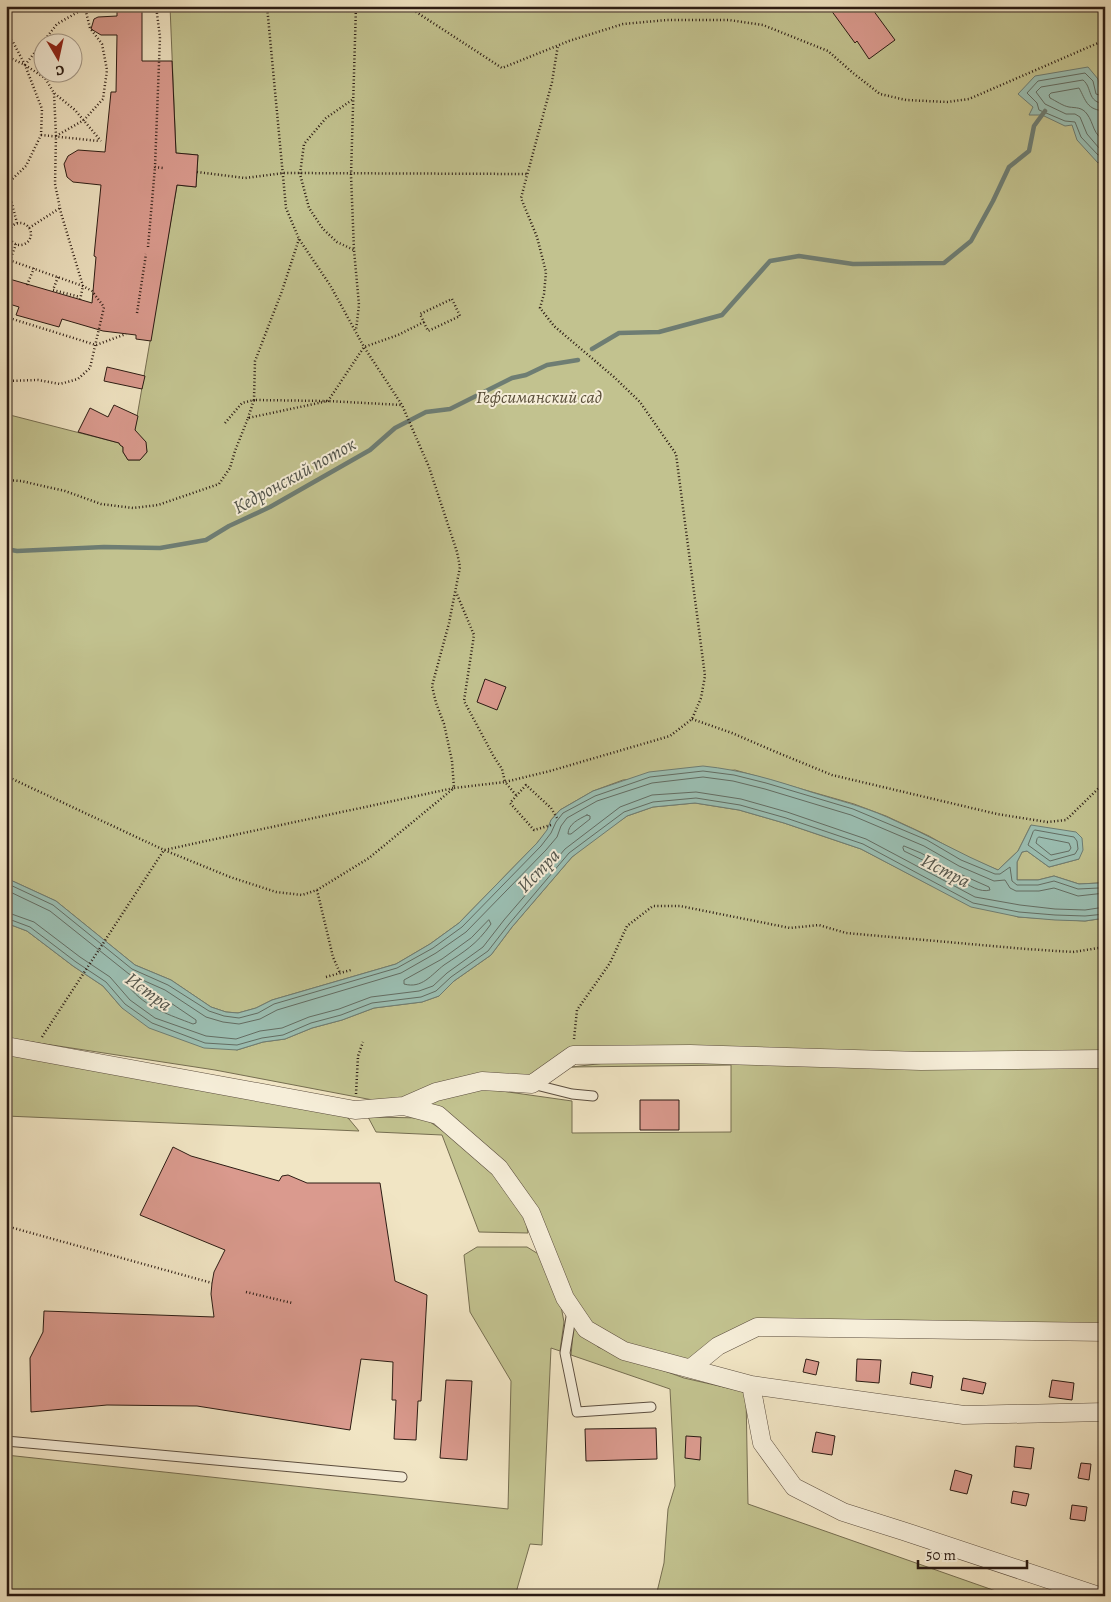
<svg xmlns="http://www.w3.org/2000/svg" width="1111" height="1602" viewBox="0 0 1111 1602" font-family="Alegreya,serif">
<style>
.green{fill:#c2c28f;stroke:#766e51}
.water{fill:#9bbfb3;stroke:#6e7d73}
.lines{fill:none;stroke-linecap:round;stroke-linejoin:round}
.shore{stroke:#636d63;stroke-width:1}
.stream{stroke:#6e7d73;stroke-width:4.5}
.building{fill:#da9a8e;stroke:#2b1b13}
.service-casing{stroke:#5c4e3f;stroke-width:11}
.minor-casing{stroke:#5c4e3f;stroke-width:19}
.path{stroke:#2b1b13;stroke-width:2.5;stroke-dasharray:1 2.5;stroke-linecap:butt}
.service{stroke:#f6eed9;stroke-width:9}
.minor{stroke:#f6eed9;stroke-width:18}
.labels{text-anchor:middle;stroke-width:4;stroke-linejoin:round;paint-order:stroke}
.park-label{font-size:18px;font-style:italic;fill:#584d38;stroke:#f6eed9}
.water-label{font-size:19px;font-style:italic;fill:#52544b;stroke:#f6eed9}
</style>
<rect width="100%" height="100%" fill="#f1e5c4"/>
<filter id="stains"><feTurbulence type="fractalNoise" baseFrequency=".004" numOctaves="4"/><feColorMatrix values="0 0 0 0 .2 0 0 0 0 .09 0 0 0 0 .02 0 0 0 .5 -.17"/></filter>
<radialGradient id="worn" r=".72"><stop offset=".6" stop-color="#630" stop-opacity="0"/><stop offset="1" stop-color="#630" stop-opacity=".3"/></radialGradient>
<path class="green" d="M170 6H1105V881L1099 883 1079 884 1054 876 1038 880H1017V862L1022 852 1027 851 1049 867 1079 859 1031 825 1018 851 998 870 964 856 929 836 886 816 854 804 735 770 623 780 593 791 560 810 551 820 548 830 537 843 459 923 430 944 396 964 272 1000 256 1008 238 1013 226 1012 211 1007 171 980 135 965 56 901 6 878V414L119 443 120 445 123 447V452L128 460H140L147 452C146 443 144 436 134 434L177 185 196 187 198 155 176 153Z
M695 803 739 810 784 823 861 849 930 885 1018 917 1085 921 1105 918V1051L930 1054 571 1049 542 1073 409 1097 378 1101 215 1070 6 1038V923L27 931 73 966 103 986 122 1008 237 1050 263 1042 285 1039 312 1028 342 1020 374 1008 422 1002 439 996 454 981 491 955 512 927 572 857 595 838 627 816 653 807Z
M6 1053 336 1109 349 1119 359 1131 6 1116Z
M630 1060 1105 1065V1326L758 1321 692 1364 627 1347 594 1330 570 1296 538 1212 417 1103 480 1088 572 1101V1133L731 1132V1065L572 1067Z
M368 1117 424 1118 463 1144 493 1172 525 1216 528 1233 479 1232 442 1135 376 1132Z
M477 1247H527L540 1255 561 1306 564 1322 560 1351 551 1348 542 1545 530 1544 515 1596H6V1455L508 1509 511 1381 470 1312 464 1255Z
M574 1323 598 1347 684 1378 741 1391 746 1395 748 1504 1010 1596H656L664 1563 668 1509 675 1486 670 1389 571 1355Z"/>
<path class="water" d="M1088 67 1098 79 1100 90 1105 94V158L1098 163 1077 140 1072 125 1065 126 1042 115H1029L1033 107 1018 94 1035 76Z
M703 766C742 770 774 780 811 792 837 800 862 806 887 817 925 833 960 854 998 870L1018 851 1031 825 1076 832 1082 838 1083 850 1079 859 1049 867 1027 851 1022 852 1017 862V880H1038L1054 876 1079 884 1099 883 1105 881V918L1085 921 1055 920 1019 917 971 907 861 849 784 823 739 810 695 803 653 807 627 816 572 857 512 927 491 955 454 981 439 996 422 1002 374 1008 342 1020 312 1028 285 1039 263 1042 237 1050 204 1048 149 1028 122 1008 103 986 73 966 27 931 6 923V878L56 901 135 965 171 980 211 1007 226 1012 238 1013 256 1008 272 1000 396 964 430 944 459 923 537 843 547 830 551 820 560 810 593 791 649 772Z"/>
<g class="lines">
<path class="shore" d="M1105 97 1096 94 1093 81 1085 73 1038 81 1027 93 1037 103 1039 110 1065 121 1075 122 1081 137 1098 155 1105 154
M1105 104C1086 102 1093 88 1083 80L1041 87 1036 92 1045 104 1066 114H1075L1080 117 1087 134 1099 148H1105
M1105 111C1086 110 1086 100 1079 88L1051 93 1049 95 1050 98C1056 101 1063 106 1069 107 1076 108 1082 107 1087 114 1094 123 1093 136 1105 140
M587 815 590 816V819L571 834H568C568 824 579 819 587 815Z
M1035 830 1074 837 1077 841 1078 849 1075 854 1050 861 1028 845 1033 832Z
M1039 837 1069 843 1071 848 1069 851 1051 855 1036 843 1037 839Z
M904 846 921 853 937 862 938 865 935 866 904 851 903 848Z
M962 875 989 887 990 890C980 893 969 885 959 880V876Z
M6 883 53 905 132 969 168 985 209 1011 224 1016 239 1018 258 1013 274 1004 397 968 433 948 462 927 541 846 551 833 556 822 563 813 595 796 650 777 703 771 734 775 766 783 853 809 927 840 961 860 995 874H1000L1010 867 1012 881 1017 885H1038L1054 881 1078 889 1099 888 1105 886
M6 890 50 911 129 974 165 990 206 1017 223 1022 239 1024 260 1019 277 1010 401 973 436 953 466 932 546 850 557 837 561 826 567 818 597 801 652 783 703 777 733 781 765 789 851 815 924 846 959 866 994 881 1005 880 1010 888 1016 891H1039L1054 888 1078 896 1105 893
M6 912 34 922 80 957 110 977 130 1000 155 1018 206 1036 236 1039 260 1031 282 1028 309 1017 339 1009 371 997 419 991 433 986 447 973 483 947 504 920 565 849 620 807 652 795 696 792 741 799 787 812 866 839 975 897 1020 905 1055 909 1085 910 1105 907
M6 918 30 927 76 962 106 982 125 1004 152 1023 205 1043 237 1045 262 1038 283 1035 311 1023 341 1015 372 1003 421 997 436 991 451 977 488 951 509 924 569 853 624 812 653 802 696 798 740 805 786 818 863 844 973 903 1019 912 1055 915 1085 916 1105 914
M489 920 491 924C476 945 465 951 444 965 431 975 422 989 404 984V980L442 959 471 938Z
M130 984 162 997 196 1020V1023L193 1024C170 1015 146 1008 129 987Z"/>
<path class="stream" d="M592 349 619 333 659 332 722 315 770 261 799 256 853 264 944 263 971 241 993 201 1009 167 1029 151 1034 126 1045 111
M6 549 17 551 104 547 160 548 206 540 229 526 270 507 370 450 395 428 426 412 450 409 512 378 526 375 547 365 578 360"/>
</g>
<path class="building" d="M117 6H136V11H142V61H172L176 153 198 155 196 187 177 185 151 341 136 339V335L103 331 62 319 59 327 16 315 19 307 6 303V278L92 303 96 257 94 256 101 185 73 182 67 177 64 164 68 156 78 150 105 152 111 92H116L117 35H101L91 29 94 19 98 17 117 16Z
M828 6H870L895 40 869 59 857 41 855 43Z
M107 367 145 376 142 389 104 381Z
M114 405 138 416 135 430 146 442 147 452 140 460H128L123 452V447L120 445 119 443 78 432 90 408 108 417Z
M485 679 506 687 497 710 477 702Z
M640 1100H679V1130H640Z
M173 1147 191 1156 279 1181 282 1176 288 1175 307 1183H380L395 1281 427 1295 421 1401H418L416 1440 394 1439 396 1400H392L393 1362 361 1359 350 1430 197 1406 107 1405 31 1412 30 1358 43 1332 44 1311 214 1317 211 1294 212 1283 214 1272 225 1250 140 1215Z
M806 1359 819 1362 816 1375 803 1372Z
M857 1359 881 1360 879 1383 856 1381Z
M912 1372 933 1376 931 1388 910 1384Z
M963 1378 986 1383 983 1394 961 1390Z
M446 1380 472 1381 467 1460 440 1458Z
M1052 1380 1074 1383 1072 1400 1049 1397Z
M656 1428 657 1459 586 1461 585 1429Z
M816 1432 835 1436 832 1455 812 1452Z
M686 1436 701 1437 700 1460 685 1458Z
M1016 1446 1034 1448 1031 1469 1014 1467Z
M1081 1463 1091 1464 1089 1480 1078 1478Z
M955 1470 972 1475 967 1494 950 1490Z
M1013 1491 1029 1494 1026 1506 1011 1503Z
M1072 1505 1087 1507 1085 1521 1070 1519Z"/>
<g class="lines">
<g class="service-casing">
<path id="service" d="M532 1084 572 1094 593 1096
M572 1311 565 1353 577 1412 651 1407
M6 1441 402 1477"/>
</g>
<g class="minor-casing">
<path id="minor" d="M6 1046 355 1110 404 1106 436 1092 482 1081 532 1084 573 1055 690 1054 921 1061 1105 1059
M404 1106 438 1115 499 1168 531 1213 565 1298 586 1329 624 1351 751 1385 762 1443 794 1487 843 1512 903 1531 1099 1596
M691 1368 718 1346 757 1327 1105 1332
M751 1385 964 1415 1105 1412"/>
</g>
<path class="path" d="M156 6 160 37 155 167 163 168
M356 6 351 175 354 250 359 305 356 330
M407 6 502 68 569 41 623 24 667 20H729L763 25 828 51 853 73 880 94 906 100 947 102 969 99 1105 40
M6 35 13 42 25 65 42 109 41 135 26 166 6 185
M43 42 57 24 85 8
M6 56 25 65 42 43
M25 65 45 78 54 93 75 110 101 141
M352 100 326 118 304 144 300 174 309 208 323 229 337 242 354 250
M41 135 99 141
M56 136 84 120 103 99 107 70 102 44 90 28 85 8 87 6
M197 172 245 178 284 173 527 174
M7 185 17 223
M9 234a11 11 0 1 1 22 0a11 11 0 1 1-22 0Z
M29 228 60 208
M148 247 155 167
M6 259 83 286 80 300
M6 271 16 244
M58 277 53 290 80 297
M27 285 34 268
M452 299 460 316 428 331 420 314Z
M137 313 146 254
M6 317 96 345 126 334
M6 381 38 380 60 384 78 379 90 368 104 307 92 291 83 286 61 213 55 184 56 136 54 93
M248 418 254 400 328 401 402 405
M225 423 242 403 254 400 255 361 282 291 299 239
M6 480 21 481 65 491 101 504 133 508 158 505 219 484 230 468 235 451 248 418 328 401 364 347 398 335 424 322
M692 719 732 733 776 752 832 775 997 814 1047 822 1066 820 1105 782
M6 776 164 850 230 877 276 892 302 895 317 890 369 858 454 788 505 782 502 769 494 757 464 701 474 635 456 592
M516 795 505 782 550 771 670 736 692 719 701 698 705 676 676 454 640 402 614 377 554 326 540 308 544 294 546 272 537 237 521 198 552 82 558 45
M551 825 534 830 510 803 526 785 551 808 557 818
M317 890 333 957 340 973
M326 977 351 970
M42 1037 164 850 454 788 452 761 444 724 436 703 432 686 449 623 460 567 457 552 429 467 402 405 364 347 330 285 299 239 286 208 267 6
M574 1039 577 1010 610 963 627 926 653 906H680L790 928 819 925 846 933 1026 949 1073 952 1105 947
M356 1094 358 1056 363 1042
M6 1226 212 1283
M246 1292 292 1303"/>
<use href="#service" class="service"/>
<use href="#minor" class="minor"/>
</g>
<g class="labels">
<g class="park-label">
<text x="539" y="403">Гефсиманский сад</text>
</g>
<g class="water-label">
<text transform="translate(294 475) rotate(-29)" y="7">Кедронский поток</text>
<text transform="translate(538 870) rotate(-46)" y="7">Истра</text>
<text transform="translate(946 870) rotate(27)" y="7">Истра</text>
<text transform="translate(149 991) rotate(36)" y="7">Истра</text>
</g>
</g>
<rect width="1111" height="1602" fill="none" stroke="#f1e5c4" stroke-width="25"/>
<rect x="8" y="8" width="1096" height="1587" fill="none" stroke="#2b1b13" stroke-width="2.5"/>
<rect x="12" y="12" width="1086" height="1577" fill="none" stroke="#2b1b13"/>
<g transform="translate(58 58) rotate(171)"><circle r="24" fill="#f6eed9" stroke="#a59a8a"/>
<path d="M0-4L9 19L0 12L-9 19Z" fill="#8f2418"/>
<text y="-8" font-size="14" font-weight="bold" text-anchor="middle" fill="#2b1b13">С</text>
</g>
<path d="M918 1560v8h109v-8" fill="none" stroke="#2b1b13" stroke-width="2.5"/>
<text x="926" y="1560" font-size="15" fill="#2b1b13" stroke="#f6eed9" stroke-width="4" paint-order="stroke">50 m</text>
<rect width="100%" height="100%" filter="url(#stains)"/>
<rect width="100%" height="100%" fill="url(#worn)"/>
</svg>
